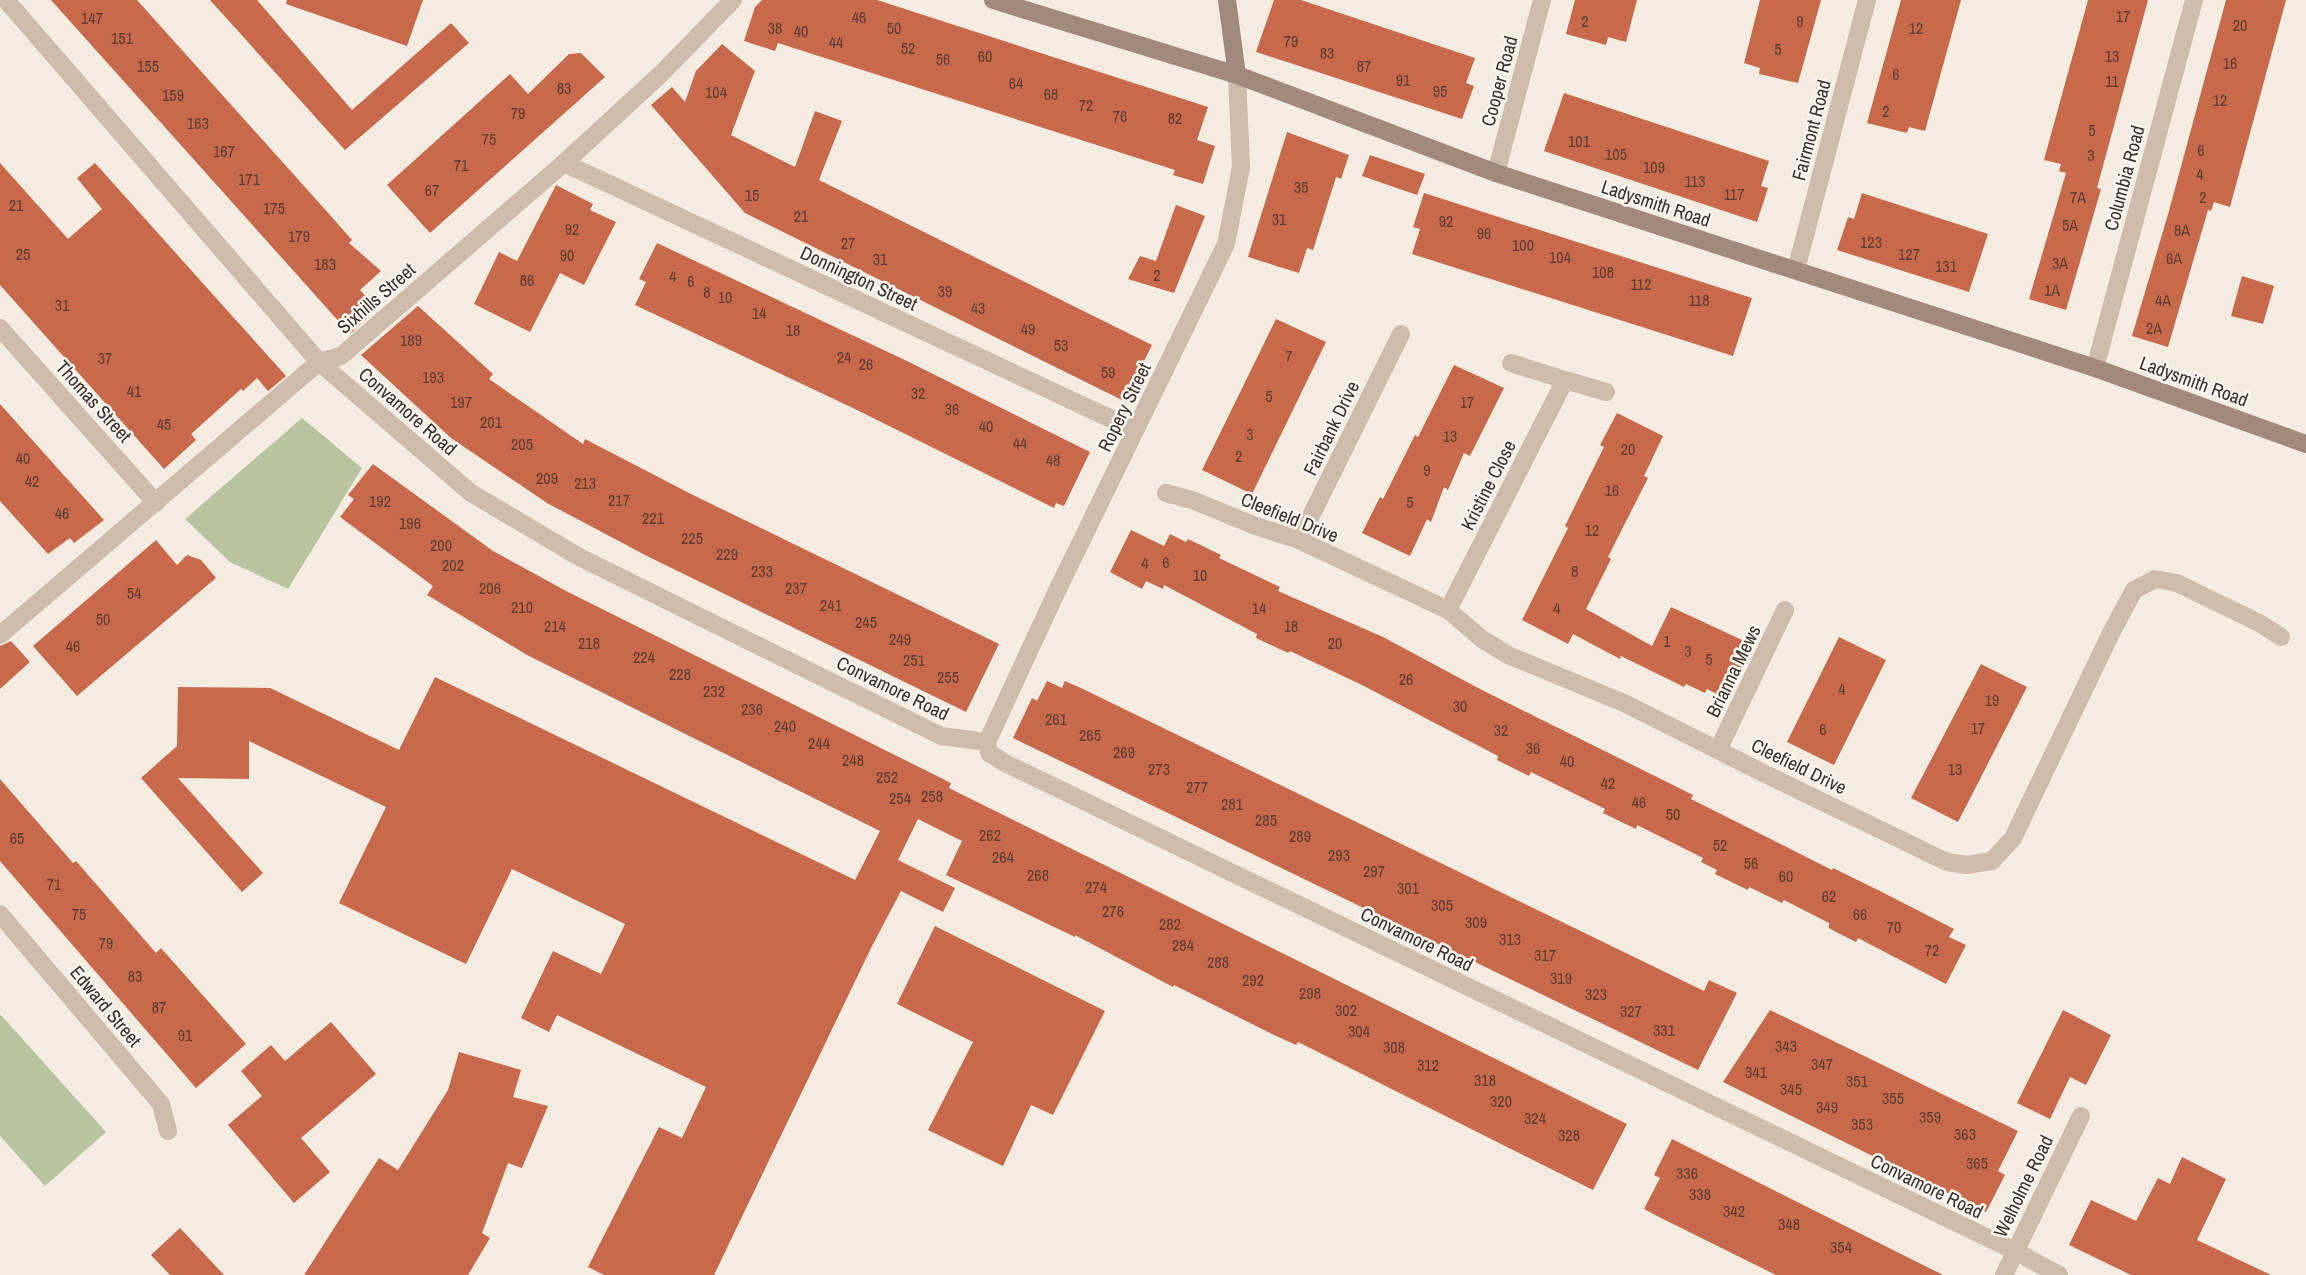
<svg xmlns="http://www.w3.org/2000/svg" width="2306" height="1275" viewBox="0 0 2306 1275" font-family="'Archivo Narrow',sans-serif">
<style>
.green{fill:#b8c4a0}
.building{fill:#c8694b}
.lines{fill:none;stroke-linecap:round;stroke-linejoin:round}
.street{stroke:#cdbbac;stroke-width:18}
.secondary{stroke:#a18a7d;stroke-width:18}
.labels{text-anchor:middle;stroke-width:5;stroke-linejoin:round;paint-order:stroke}
.number-label{font-size:16px;fill:#5e3e33}
.street-label{font-size:19px;fill:#3b302b;stroke:#fbf5ee}
</style>
<rect width="100%" height="100%" fill="#f4ebe1"/>
<path class="green" d="M302 418 362 468 288 589 230 562 185 519Z
M0 1014 106 1132 45 1186 0 1136Z"/>
<path class="building" d="M51 0H137L330 215 352 240 349 243 381 271 360 290 377 309 350 334Z
M210 0H257L352 110 451 23 469 43 345 150Z
M287 0H423L407 46 286 4Z
M762 0H877L1208 107 1197 140 1215 146 1203 184 1173 175 1175 170 778 43 775 51 744 41 755 7Z
M1274 0H1301L1475 58 1466 83 1474 86 1462 119 1256 52Z
M1575 0H1637L1626 42 1608 37 1606 45 1566 34Z
M1760 0H1821L1798 83 1759 74 1760 68 1744 63Z
M1901 0H1961L1925 131 1909 127 1907 133 1867 123Z
M2088 0H2148L2097 188 2101 189 2066 310 2029 299 2066 173 2059 171 2061 164 2044 160Z
M2226 0H2286L2230 207 2214 202 2211 211 2208 210 2168 347 2132 336 2169 211Z
M722 44 755 71 731 135 795 167 815 111 842 121 819 180 1152 345 1124 401 745 213 651 105 672 87 685 102 696 71Z
M581 53 605 77 430 233 387 185 510 74 528 94 569 54Z
M1564 93 1769 161 1761 186 1768 188 1757 222 1544 151Z
M1287 132 1349 155 1341 179 1336 177 1313 250 1307 248 1299 273 1248 257Z
M1370 155 1425 174 1417 195 1362 176Z
M0 163 68 239 102 209 77 178 95 163 286 376 268 391 257 378 243 391 241 389 191 434 196 440 164 469 0 285Z
M556 185 593 204 590 210 616 222 584 285 560 273 530 332 474 304 499 252 517 261Z
M1424 193 1752 298 1733 356 1412 254 1420 229 1413 227Z
M1862 193 1988 234 1969 292 1837 250 1848 217 1854 219Z
M1176 205 1205 216 1174 293 1128 279 1140 256 1156 261Z
M657 243 909 362 1090 452 1064 506 1056 503 1054 508 855 409 635 305 646 282 639 279Z
M2242 276 2274 286 2263 324 2231 316Z
M418 306 493 374 489 379 583 444 585 439 691 494 999 644 966 712 647 556 547 503 451 438 361 355Z
M1276 319 1326 342 1252 494 1202 470Z
M1454 365 1504 388 1470 456 1464 453 1448 490 1444 487 1431 522 1427 519 1410 556 1362 533 1380 497 1383 499 1415 435 1418 437Z
M0 404 104 520 74 543 70 538 48 554 0 501Z
M1617 413 1663 436 1644 476 1648 478 1608 557 1611 559 1586 609 1652 646 1671 607 1753 645 1727 699 1707 689 1705 693 1686 684 1684 687 1621 656 1620 659 1573 634 1568 644 1522 620 1568 528 1565 526 1604 447 1600 445Z
M373 464 493 551 568 592 951 783 949 788 1627 1124 1593 1190 1298 1042 1296 1045 1272 1034 1174 985 1173 987 1075 935V937L946 875 962 841 918 819 898 860 955 888 943 912 901 891 871 948 714 1275H604L588 1267 659 1127 682 1138 706 1087 557 1015 549 1032 521 1018 553 951 601 974 625 924 512 869 466 964 339 903 386 807 249 741V779L178 778 263 873 242 892 141 778 177 746 178 687 270 688 399 750 435 677 855 880 880 831 527 655 427 595 433 586 340 517 354 499 348 495Z
M1131 530 1164 546 1170 534 1186 542 1188 539 1221 555 1219 558 1280 587 1278 591 1383 637 1480 689 1693 795 1691 799 1832 870 1833 868 1882 892 1954 929 1949 937 1966 945 1946 984 1858 938 1856 942 1840 934 1829 928V923L1784 900 1782 903 1749 887 1748 890 1715 874 1717 870 1701 862 1703 858 1637 825 1636 829 1603 813 1605 809 1531 772 1529 776 1497 760 1498 756 1362 685 1290 651 1288 653 1256 638 1257 634 1164 585 1163 589 1146 581 1142 589 1110 572Z
M156 540 177 565 187 555 201 560 216 578 77 696 33 646Z
M1839 637 1886 660 1834 765 1787 742Z
M11 641 30 662 0 689V646Z
M1981 664 2027 687 1958 822 1911 798Z
M1047 681 1062 688 1065 681 1083 689 1704 991 1709 980 1737 993 1698 1070 1013 738 1032 698 1037 701Z
M0 779 73 863 76 861 156 953 161 948 246 1044 196 1088 0 861Z
M935 926 1105 1011 1053 1115 1031 1105 1003 1166 928 1130 973 1042 897 1004Z
M1770 1010 2018 1131 1998 1171 2005 1175 1986 1212 1723 1082Z
M2063 1010 2111 1035 2086 1085 2070 1077 2050 1119 2017 1103Z
M331 1022 376 1074 301 1138 330 1172 294 1203 228 1125 262 1096 241 1071 271 1045 285 1061Z
M459 1052 521 1070 513 1097 548 1106 522 1168 508 1163 482 1233 490 1238 468 1275H304L379 1158 398 1170 448 1090Z
M1672 1139 1716 1161 1943 1275H1776L1659 1217 1644 1209 1660 1178 1654 1175Z
M2182 1157 2226 1179 2197 1240 2271 1275H2131L2069 1245 2091 1200 2136 1221 2158 1178 2170 1184Z
M180 1228 224 1275H170L151 1255Z"/>
<g class="lines">
<path class="street" d="M6 0 319 362 471 493 581 558 941 736 987 742
M564 163 1135 430
M1496 173 1542 0
M1796 270 1867 0
M0 328 156 503
M1511 363 1565 380
M2095 368 2194 0
M1166 493 1192 500 1253 525 1299 540 1448 610 1482 639 1508 655 1624 703 1765 774 1947 862 1967 865 1992 861 2013 838 2111 633 2134 590 2155 579 2177 583 2261 624 2281 637
M1299 540 1401 334
M1448 610 1565 380 1606 392
M0 635 319 362 341 356 564 163 662 73 733 0
M987 742 989 753 1005 763 2015 1251 2059 1275
M987 742 1056 593 1226 244 1241 167 1237 75
M1718 750 1785 610
M0 914 161 1104 168 1131
M2004 1275 2081 1116"/>
<path class="secondary" d="M993 0 1237 75 1496 173 2095 368 2306 444
M1227 0 1237 75"/>
</g>
<g class="labels">
<g class="number-label">
<text x="2123" y="22">17</text>
<text x="859" y="23">46</text>
<text x="92" y="24">147</text>
<text x="1585" y="27">2</text>
<text x="1800" y="27">9</text>
<text x="2240" y="31">20</text>
<text x="775" y="34">38</text>
<text x="894" y="34">50</text>
<text x="1916" y="34">12</text>
<text x="801" y="37">40</text>
<text x="122" y="44">151</text>
<text x="1291" y="47">79</text>
<text x="836" y="48">44</text>
<text x="908" y="54">52</text>
<text x="1778" y="55">5</text>
<text x="1327" y="59">83</text>
<text x="985" y="62">60</text>
<text x="2112" y="62">13</text>
<text x="943" y="65">56</text>
<text x="2230" y="69">16</text>
<text x="148" y="72">155</text>
<text x="1364" y="72">87</text>
<text x="1896" y="80">6</text>
<text x="1403" y="86">91</text>
<text x="2112" y="87">11</text>
<text x="1016" y="89">64</text>
<text x="564" y="94">83</text>
<text x="1440" y="97">95</text>
<text x="716" y="98">104</text>
<text x="1051" y="100">68</text>
<text x="173" y="101">159</text>
<text x="2220" y="106">12</text>
<text x="1086" y="111">72</text>
<text x="1886" y="117">2</text>
<text x="518" y="119">79</text>
<text x="1120" y="122">76</text>
<text x="1175" y="124">82</text>
<text x="198" y="129">163</text>
<text x="2092" y="136">5</text>
<text x="489" y="145">75</text>
<text x="1579" y="147">101</text>
<text x="2201" y="156">6</text>
<text x="224" y="157">167</text>
<text x="1616" y="160">105</text>
<text x="2091" y="161">3</text>
<text x="461" y="171">71</text>
<text x="1654" y="173">109</text>
<text x="2200" y="180">4</text>
<text x="249" y="185">171</text>
<text x="1695" y="187">113</text>
<text x="1301" y="193">35</text>
<text x="432" y="196">67</text>
<text x="1734" y="200">117</text>
<text x="752" y="201">15</text>
<text x="2078" y="203">7A</text>
<text x="2203" y="203">2</text>
<text x="16" y="211">21</text>
<text x="274" y="214">175</text>
<text x="801" y="222">21</text>
<text x="1279" y="225">31</text>
<text x="1446" y="227">92</text>
<text x="2070" y="231">5A</text>
<text x="572" y="235">92</text>
<text x="2182" y="236">8A</text>
<text x="1484" y="239">96</text>
<text x="299" y="242">179</text>
<text x="1871" y="248">123</text>
<text x="848" y="249">27</text>
<text x="1523" y="251">100</text>
<text x="23" y="260">25</text>
<text x="1909" y="260">127</text>
<text x="567" y="261">90</text>
<text x="1560" y="263">104</text>
<text x="2174" y="264">6A</text>
<text x="880" y="265">31</text>
<text x="2060" y="269">3A</text>
<text x="325" y="270">183</text>
<text x="1946" y="272">131</text>
<text x="1603" y="278">108</text>
<text x="1157" y="281">2</text>
<text x="673" y="282">4</text>
<text x="527" y="286">86</text>
<text x="691" y="287">6</text>
<text x="1641" y="290">112</text>
<text x="2052" y="296">1A</text>
<text x="945" y="297">39</text>
<text x="707" y="298">8</text>
<text x="725" y="303">10</text>
<text x="1699" y="306">118</text>
<text x="2163" y="306">4A</text>
<text x="62" y="311">31</text>
<text x="978" y="314">43</text>
<text x="759" y="319">14</text>
<text x="2154" y="334">2A</text>
<text x="1028" y="335">49</text>
<text x="793" y="336">18</text>
<text x="411" y="346">189</text>
<text x="1061" y="351">53</text>
<text x="1289" y="362">7</text>
<text x="844" y="363">24</text>
<text x="105" y="364">37</text>
<text x="866" y="370">26</text>
<text x="1108" y="378">59</text>
<text x="433" y="383">193</text>
<text x="134" y="397">41</text>
<text x="918" y="399">32</text>
<text x="1269" y="402">5</text>
<text x="461" y="408">197</text>
<text x="1467" y="408">17</text>
<text x="952" y="415">36</text>
<text x="491" y="428">201</text>
<text x="164" y="430">45</text>
<text x="986" y="432">40</text>
<text x="1250" y="440">3</text>
<text x="1450" y="442">13</text>
<text x="1020" y="449">44</text>
<text x="522" y="450">205</text>
<text x="1628" y="455">20</text>
<text x="1239" y="462">2</text>
<text x="23" y="464">40</text>
<text x="1053" y="466">48</text>
<text x="1427" y="476">9</text>
<text x="547" y="484">209</text>
<text x="32" y="487">42</text>
<text x="585" y="489">213</text>
<text x="1612" y="496">16</text>
<text x="619" y="506">217</text>
<text x="380" y="507">192</text>
<text x="1410" y="508">5</text>
<text x="62" y="519">46</text>
<text x="653" y="524">221</text>
<text x="410" y="529">196</text>
<text x="1592" y="536">12</text>
<text x="692" y="544">225</text>
<text x="441" y="551">200</text>
<text x="727" y="560">229</text>
<text x="1166" y="568">6</text>
<text x="1145" y="569">4</text>
<text x="453" y="571">202</text>
<text x="762" y="577">233</text>
<text x="1575" y="577">8</text>
<text x="1200" y="581">10</text>
<text x="490" y="594">206</text>
<text x="796" y="594">237</text>
<text x="134" y="599">54</text>
<text x="831" y="611">241</text>
<text x="522" y="613">210</text>
<text x="1259" y="614">14</text>
<text x="1557" y="614">4</text>
<text x="103" y="625">50</text>
<text x="866" y="628">245</text>
<text x="555" y="632">214</text>
<text x="1291" y="632">18</text>
<text x="900" y="645">249</text>
<text x="1667" y="647">1</text>
<text x="589" y="649">218</text>
<text x="1335" y="649">20</text>
<text x="73" y="652">46</text>
<text x="1688" y="657">3</text>
<text x="644" y="663">224</text>
<text x="1709" y="665">5</text>
<text x="914" y="666">251</text>
<text x="680" y="680">228</text>
<text x="948" y="683">255</text>
<text x="1406" y="685">26</text>
<text x="1842" y="695">4</text>
<text x="714" y="697">232</text>
<text x="1992" y="706">19</text>
<text x="1460" y="712">30</text>
<text x="752" y="715">236</text>
<text x="1056" y="725">261</text>
<text x="785" y="732">240</text>
<text x="1978" y="734">17</text>
<text x="1823" y="735">6</text>
<text x="1501" y="736">32</text>
<text x="1090" y="741">265</text>
<text x="819" y="749">244</text>
<text x="1533" y="754">36</text>
<text x="1124" y="758">269</text>
<text x="853" y="766">248</text>
<text x="1567" y="767">40</text>
<text x="1159" y="775">273</text>
<text x="1955" y="775">13</text>
<text x="887" y="783">252</text>
<text x="1608" y="789">42</text>
<text x="1197" y="793">277</text>
<text x="932" y="802">258</text>
<text x="900" y="804">254</text>
<text x="1639" y="808">46</text>
<text x="1232" y="810">281</text>
<text x="1673" y="820">50</text>
<text x="1266" y="826">285</text>
<text x="990" y="841">262</text>
<text x="1300" y="842">289</text>
<text x="17" y="844">65</text>
<text x="1720" y="851">52</text>
<text x="1339" y="861">293</text>
<text x="1003" y="863">264</text>
<text x="1751" y="869">56</text>
<text x="1374" y="877">297</text>
<text x="1038" y="881">268</text>
<text x="1786" y="882">60</text>
<text x="54" y="890">71</text>
<text x="1096" y="893">274</text>
<text x="1408" y="894">301</text>
<text x="1829" y="902">62</text>
<text x="1442" y="911">305</text>
<text x="1113" y="917">276</text>
<text x="79" y="920">75</text>
<text x="1860" y="920">66</text>
<text x="1476" y="928">309</text>
<text x="1170" y="930">282</text>
<text x="1894" y="933">70</text>
<text x="1510" y="945">313</text>
<text x="106" y="949">79</text>
<text x="1183" y="951">284</text>
<text x="1932" y="956">72</text>
<text x="1545" y="961">317</text>
<text x="1218" y="968">288</text>
<text x="135" y="982">83</text>
<text x="1561" y="984">319</text>
<text x="1253" y="986">292</text>
<text x="1310" y="999">298</text>
<text x="1596" y="1000">323</text>
<text x="159" y="1013">87</text>
<text x="1346" y="1016">302</text>
<text x="1631" y="1017">327</text>
<text x="1664" y="1036">331</text>
<text x="1359" y="1037">304</text>
<text x="185" y="1041">91</text>
<text x="1786" y="1052">343</text>
<text x="1394" y="1053">308</text>
<text x="1822" y="1070">347</text>
<text x="1428" y="1071">312</text>
<text x="1756" y="1078">341</text>
<text x="1485" y="1086">318</text>
<text x="1857" y="1087">351</text>
<text x="1791" y="1095">345</text>
<text x="1893" y="1104">355</text>
<text x="1501" y="1107">320</text>
<text x="1827" y="1113">349</text>
<text x="1930" y="1123">359</text>
<text x="1535" y="1124">324</text>
<text x="1862" y="1130">353</text>
<text x="1965" y="1140">363</text>
<text x="1569" y="1141">328</text>
<text x="1977" y="1169">365</text>
<text x="1687" y="1179">336</text>
<text x="1700" y="1200">338</text>
<text x="1734" y="1217">342</text>
<text x="1789" y="1230">348</text>
<text x="1841" y="1253">354</text>
</g>
<g class="street-label">
<text transform="translate(1499 81) rotate(-75)" y="7">Cooper Road</text>
<text transform="translate(1811 130) rotate(-75)" y="7">Fairmont Road</text>
<text transform="translate(2124 178) rotate(-75)" y="7">Columbia Road</text>
<text transform="translate(1656 203) rotate(18)" y="7">Ladysmith Road</text>
<text transform="translate(859 278) rotate(25)" y="7">Donnington Street</text>
<text transform="translate(376 298) rotate(-41)" y="7">Sixhills Street</text>
<text transform="translate(2194 381) rotate(20)" y="7">Ladysmith Road</text>
<text transform="translate(94 401) rotate(48)" y="7">Thomas Street</text>
<text transform="translate(1124 407) rotate(-64)" y="7">Ropery Street</text>
<text transform="translate(408 411) rotate(41)" y="7">Convamore Road</text>
<text transform="translate(1331 428) rotate(-64)" y="7">Fairbank Drive</text>
<text transform="translate(1488 485) rotate(-63)" y="7">Kristine Close</text>
<text transform="translate(1290 517) rotate(22)" y="7">Cleefield Drive</text>
<text transform="translate(1733 671) rotate(-64)" y="7">Brianna Mews</text>
<text transform="translate(893 688) rotate(26)" y="7">Convamore Road</text>
<text transform="translate(1799 766) rotate(26)" y="7">Cleefield Drive</text>
<text transform="translate(1417 939) rotate(26)" y="7">Convamore Road</text>
<text transform="translate(106 1006) rotate(50)" y="7">Edward Street</text>
<text transform="translate(1927 1186) rotate(26)" y="7">Convamore Road</text>
<text transform="translate(2023 1186) rotate(-64)" y="7">Welholme Road</text>
</g>
</g>
</svg>
